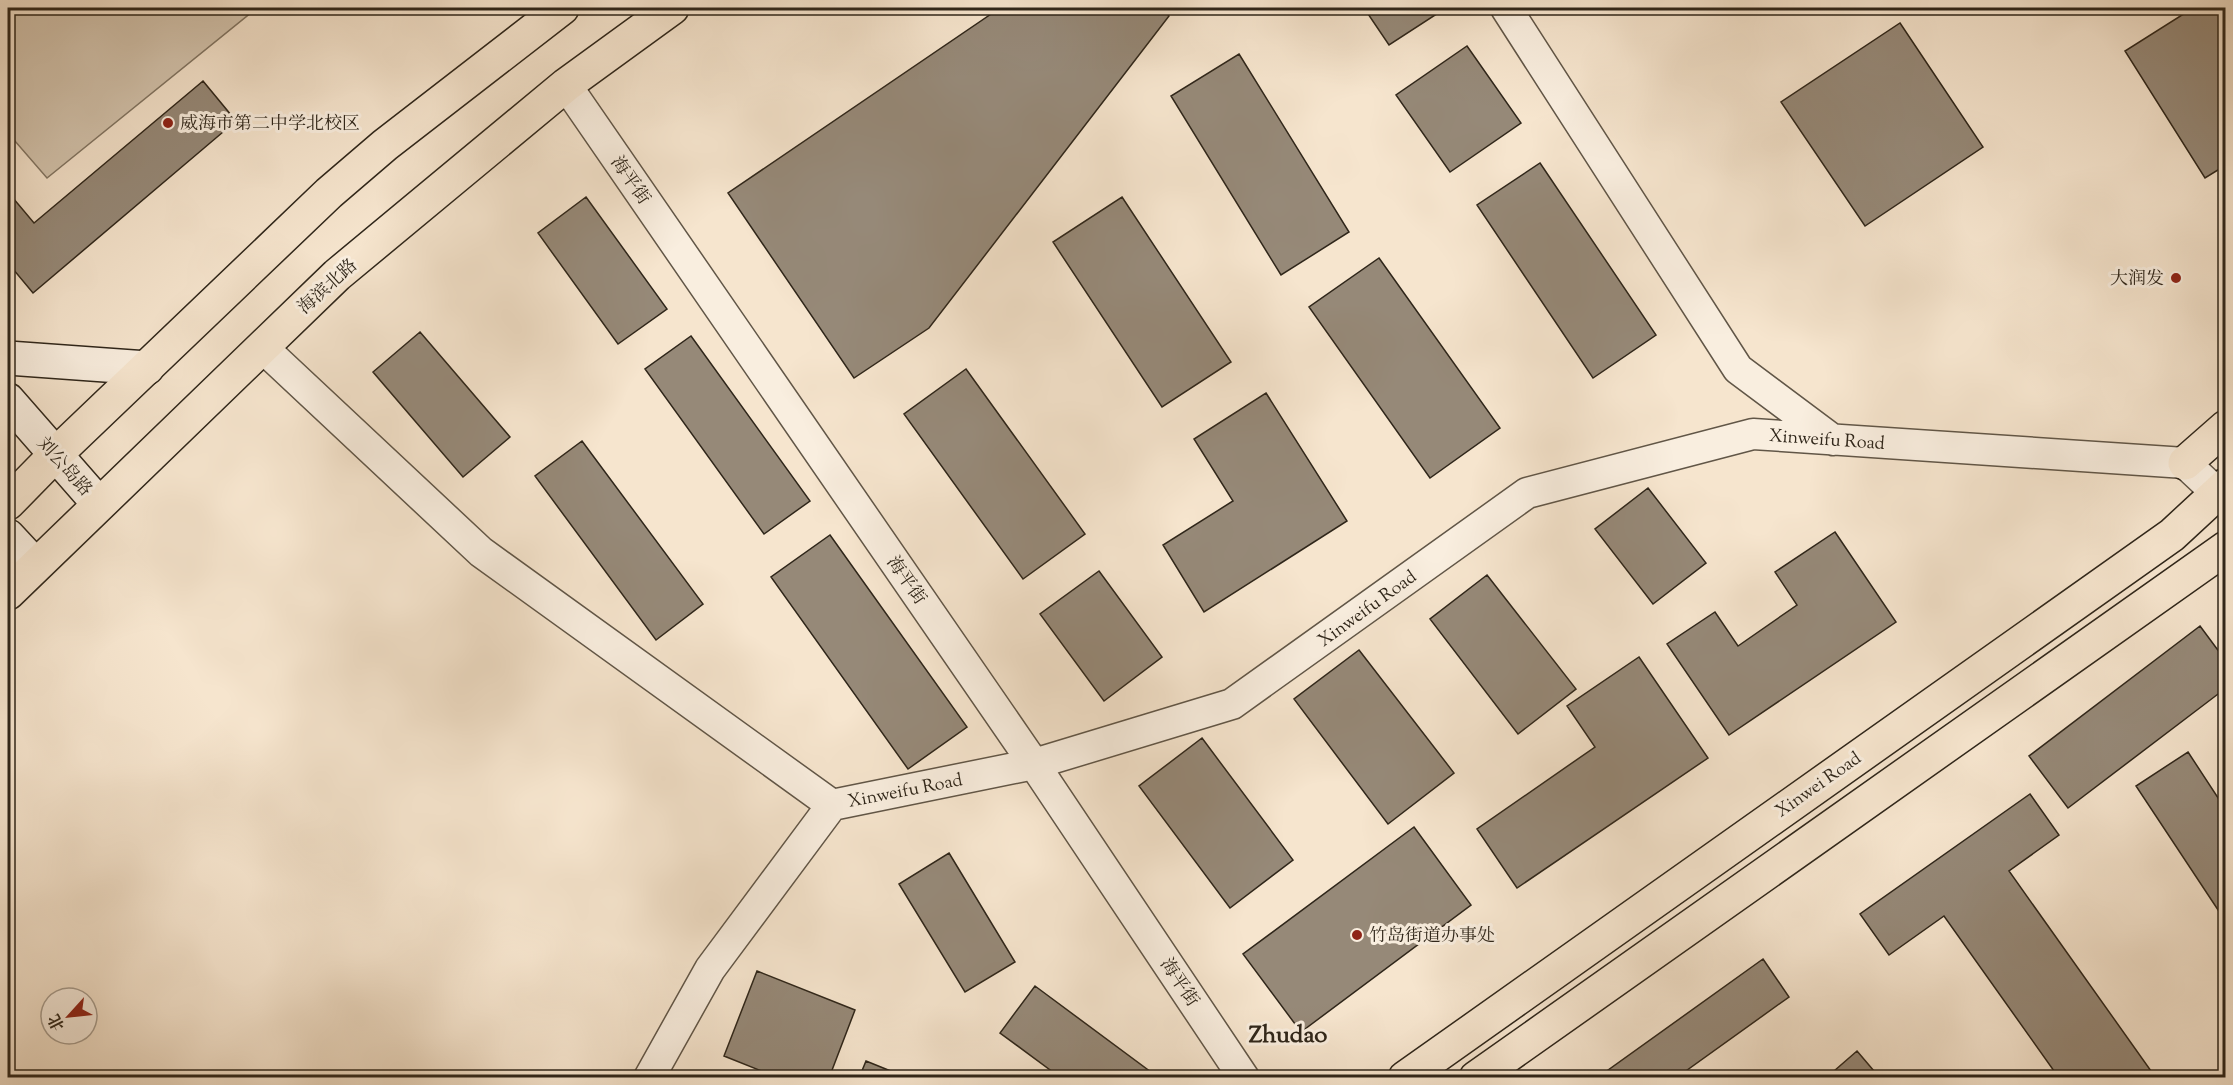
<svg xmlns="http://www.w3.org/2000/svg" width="2233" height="1085" viewBox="0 0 2233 1085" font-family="'Sorts Mill Goudy','Noto Serif SC',serif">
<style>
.green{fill:#d4c5af;stroke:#827664;stroke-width:1.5}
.building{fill:#968978;stroke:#2f261a;stroke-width:1.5}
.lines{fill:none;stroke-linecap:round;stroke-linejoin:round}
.street-casing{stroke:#615647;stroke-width:33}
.secondary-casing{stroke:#2f261a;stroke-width:36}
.primary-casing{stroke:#2f261a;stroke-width:36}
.street{stroke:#f9eedf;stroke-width:30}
.secondary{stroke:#f9eedf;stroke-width:33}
.primary{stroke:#f6e5ce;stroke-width:33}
.poi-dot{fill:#8f2418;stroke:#f9eedf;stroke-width:2}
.labels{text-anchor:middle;stroke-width:6;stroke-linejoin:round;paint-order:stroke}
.poi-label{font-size:18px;fill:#2f261a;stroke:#f9eedf;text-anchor:start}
.street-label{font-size:18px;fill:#2f261a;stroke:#f9eedf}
.district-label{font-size:24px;font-weight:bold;fill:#2f261a;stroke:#f9eedf}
</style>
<rect width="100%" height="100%" fill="#f6e5ce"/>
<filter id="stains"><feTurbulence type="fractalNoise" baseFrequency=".00333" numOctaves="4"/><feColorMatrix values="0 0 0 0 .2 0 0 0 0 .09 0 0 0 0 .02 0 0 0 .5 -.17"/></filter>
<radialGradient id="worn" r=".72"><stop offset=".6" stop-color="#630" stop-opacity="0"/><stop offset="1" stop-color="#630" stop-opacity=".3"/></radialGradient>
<path class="green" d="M8 8H257L47 178 8 133Z"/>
<path class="building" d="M1000 8H1163L1169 16 929 328 854 378 728 193Z
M1364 8H1446L1389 45Z
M2193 8H2226V165L2205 178 2125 51Z
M1900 23 1983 147 1865 226 1781 102Z
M1467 46 1521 123 1450 172 1396 95Z
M1239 54 1349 232 1281 275 1171 96Z
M203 81 236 121 33 293 8 263V192L34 223Z
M1540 163 1656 335 1593 378 1477 205Z
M586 197 667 309 618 344 538 233Z
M1122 197 1231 362 1162 407 1053 242Z
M1379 258 1500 428 1430 478 1309 307Z
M420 332 510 437 463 477 373 372Z
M691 336 810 501 764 534 645 369Z
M966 369 1085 534 1023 579 904 414Z
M1266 393 1347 521 1204 612 1163 545 1233 501 1194 439Z
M582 441 703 604 656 640 535 476Z
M1648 488 1706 563 1653 604 1595 529Z
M1835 532 1896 622 1729 735 1667 644 1715 612 1738 646 1797 605 1775 572Z
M830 535 967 727 908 769 771 577Z
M1099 571 1162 657 1104 701 1040 614Z
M1487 575 1576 689 1518 734 1430 619Z
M2200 626 2226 661V688L2068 808 2029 756Z
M1359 650 1454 773 1388 824 1294 699Z
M1639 657 1708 758 1517 888 1477 829 1595 747 1567 706Z
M1202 738 1293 860 1230 908 1139 786Z
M2188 752 2226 810V922L2136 786Z
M2030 794 2059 835 2009 871 2156 1078H2059L1944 916 1889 955 1860 914Z
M1414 827 1471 905 1301 1032 1243 954Z
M949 853 1015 962 965 992 899 884Z
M1763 959 1789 997 1676 1078H1597Z
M757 971 855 1010 829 1078H779L724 1056Z
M1035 986 1159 1078H1061L1000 1033Z
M1857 1051 1880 1078H1826Z
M866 1061 908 1078H859Z"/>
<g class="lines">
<g class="street-casing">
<path id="street" d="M1506 8 1738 369 1833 440
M566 85 1034 764 1244 1078
M262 347 481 552 832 805
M649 1078 710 969 832 805 1034 764 1232 704 1527 493 1753 434 2185 463 2218 494"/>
</g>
<g class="secondary-casing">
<path id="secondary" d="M8 358 147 368
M8 400 99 504
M8 536 35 565"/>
</g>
<g class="primary-casing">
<path id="primary" d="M2185 463 2226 427
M8 503 55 455 329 193 385 145 562 8
M8 593 337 275 566 85 672 8
M1405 1078 2172 535 2226 485
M1476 1078 2226 548"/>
</g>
<use href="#street" class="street"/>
<use href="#secondary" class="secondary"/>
<use href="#primary" class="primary"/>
</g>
<g class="poi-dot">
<circle cx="168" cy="123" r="6"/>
<circle cx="2176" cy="278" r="6"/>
<circle cx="1357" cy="935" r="6"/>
</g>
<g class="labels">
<g class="poi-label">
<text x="180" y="129">威海市第二中学北校区</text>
<text x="2164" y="284" text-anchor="end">大润发</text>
<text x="1369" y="941">竹岛街道办事处</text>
</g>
<g class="street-label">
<text transform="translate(631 180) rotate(55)" y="6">海平街</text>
<text transform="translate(327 286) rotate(-42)" y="6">海滨北路</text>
<text transform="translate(1827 439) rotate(4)" y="6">Xinweifu Road</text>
<text transform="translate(65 466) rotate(48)" y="6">刘公岛路</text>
<text transform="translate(907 580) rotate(55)" y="6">海平街</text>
<text transform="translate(1367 608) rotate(-36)" y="6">Xinweifu Road</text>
<text transform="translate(1818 784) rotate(-35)" y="6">Xinwei Road</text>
<text transform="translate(905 790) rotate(-11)" y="6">Xinweifu Road</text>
<text transform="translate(1180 982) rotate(56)" y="6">海平街</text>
</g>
<g class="district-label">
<text x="1288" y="1042">Zhudao</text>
</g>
</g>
<rect width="2233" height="1085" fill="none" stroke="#f6e5ce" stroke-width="30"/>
<rect x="9" y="9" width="2215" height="1067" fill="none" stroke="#2f261a" stroke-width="3"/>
<rect x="15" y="15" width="2203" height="1055" fill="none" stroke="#2f261a" stroke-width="1.5"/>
<g transform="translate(69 1016) rotate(243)"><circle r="28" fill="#f9eedf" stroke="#a89e90" stroke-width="1.5"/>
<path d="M0-4.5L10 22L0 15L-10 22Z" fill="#8f2418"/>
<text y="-9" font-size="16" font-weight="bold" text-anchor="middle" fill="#2f261a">北</text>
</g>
<rect width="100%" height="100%" filter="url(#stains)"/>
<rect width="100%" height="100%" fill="url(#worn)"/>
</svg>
